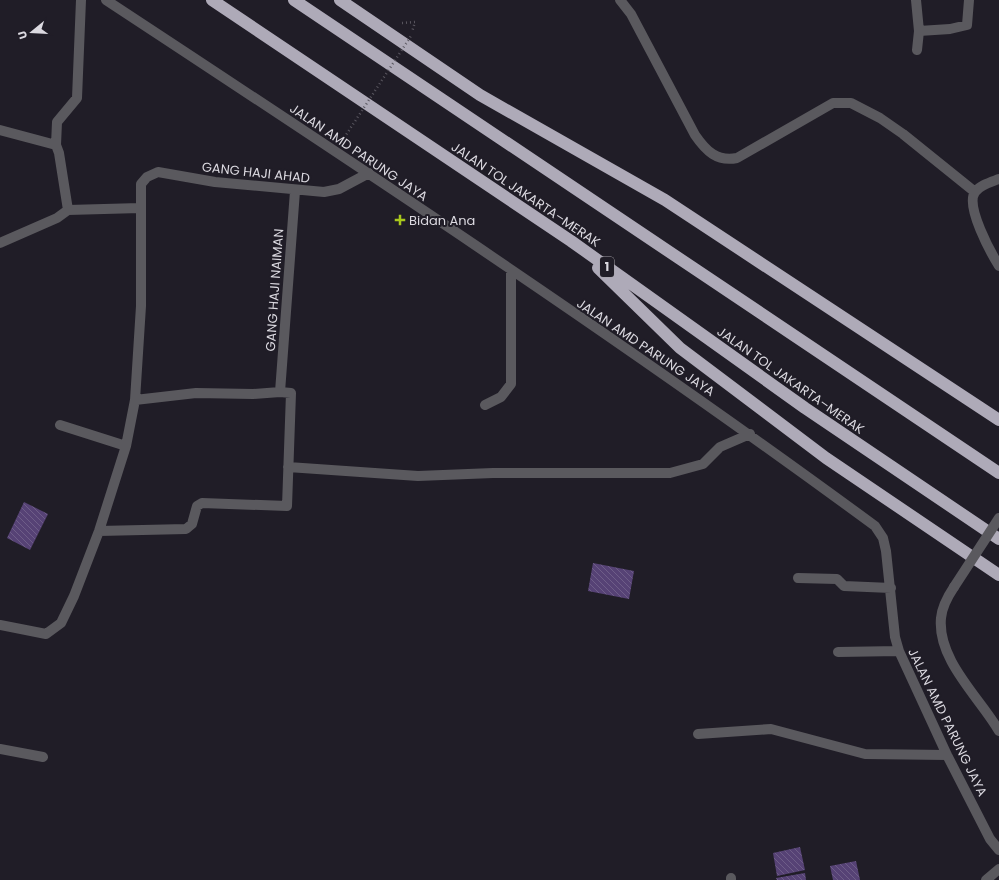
<svg xmlns="http://www.w3.org/2000/svg" width="999" height="880" viewBox="0 0 999 880" font-family="Poppins,sans-serif">
<style>
.building{fill:url(#building-back-hatch)}
.lines{fill:none;stroke-linecap:round;stroke-linejoin:round}
.path{stroke:#59565f;stroke-width:2.5;stroke-dasharray:1 3;stroke-linecap:butt}
.minor{stroke:#5a595e;stroke-width:10}
.highway{stroke:#aeaab8;stroke-width:12}
.path-bridge{stroke:#59565f;stroke-width:2.5;stroke-dasharray:1 3;stroke-linecap:butt}
.minor-bridge{stroke:#5a595e;stroke-width:10}
.poi-dot{fill:#a8c71c;stroke:#201d27;stroke-width:1.5}
.labels{text-anchor:middle;stroke-width:4;stroke-linejoin:round;paint-order:stroke}
.shield{fill:#201d27;stroke:#a3a1a8;stroke-width:1}
.shield-label{font-size:12px;font-weight:bold;fill:#dbd9e0}
.street-label{font-size:13px;fill:#dbd9e0;stroke:#201d27}
.poi-label{font-size:13px;fill:#dbd9e0;stroke:#201d27;text-anchor:start}
</style>
<defs>
<pattern id="building-back-hatch" width="6" height="6" patternUnits="userSpaceOnUse"><rect width="6" height="6" fill="#564275"/><path d="M-1 5l2 2M0 0l6 6M5-1l2 2" fill="none" stroke="#6e5d88"/></pattern>
</defs>
<rect width="100%" height="100%" fill="#201d27"/>
<path class="building" d="M24 502 48 514 30 550 7 538Z
M593 563 634 571 629 599 588 591Z
M800 847 805 870 777 876 773 853Z
M856 861 860 880H833L830 866Z
M805 873 806 880H777L776 878Z"/>
<g class="lines">
<path class="path" d="M402 23 415 22 412 32"/>
<path class="minor" d="M106 0C366 171 625 342 875 526L883 538 886 551 895 637 899 651 947 755 990 839 999 850
M620 0 631 14 695 135C706 151 717 162 737 158L833 103H851L880 118 903 134 975 192
M916 0 919 31 917 50
M919 31 950 29 967 25 969 0
M0 130 56 145 59 153 68 210
M56 145 57 122 77 98 81 0
M999 179C991 182 980 185 975 192 965 206 991 253 999 266
M0 243 57 218 68 210 140 208
M280 392 295 191
M485 405 501 397 511 384V270
M60 425 126 446
M288 467 418 476 493 473H670L703 464 720 447 750 434
M99 531 186 529 192 524 197 506 202 503 287 506 291 393 280 392 253 394 196 393 135 400
M798 578 837 579 844 586 891 588
M954 587C948 596 942 606 941 618 937 660 980 698 999 731
M0 625 46 634 61 623 74 596 99 531 126 446 135 400 141 306V184L147 177 158 172 215 182 324 192 339 189 369 173
M838 652 899 651
M698 734 771 729 865 754 947 755
M0 749 43 757
M731 878V880
M986 880 999 869"/>
<path class="highway" d="M212 0 571 241 805 408 999 539
M294 0 999 473
M340 0 480 95 665 200 999 420
M598 268 680 348 826 458 999 575"/>
<path class="path-bridge" d="M342 141 411 36"/>
<path class="minor-bridge" d="M954 587 999 518"/>
</g>
<path class="poi-dot" d="M398 214h4v4h4v4h-4v4h-4v-4h-4v-4h4z"/>
<g class="labels">
<rect class="shield" x="600" y="257" width="14" height="20" rx="3"/>
<g class="shield-label">
<text x="607" y="271">1</text>
</g>
<g class="street-label">
<text transform="translate(359 152) rotate(34)" y="5">JALAN AMD PARUNG JAYA</text>
<text transform="translate(256 172) rotate(6)" y="5">GANG HAJI AHAD</text>
<text transform="translate(526 194) rotate(34)" y="5">JALAN TOL JAKARTA–MERAK</text>
<text transform="translate(274 290) rotate(-86)" y="5">GANG HAJI NAIMAN</text>
<text transform="translate(646 347) rotate(34)" y="5">JALAN AMD PARUNG JAYA</text>
<text transform="translate(791 380) rotate(35)" y="5">JALAN TOL JAKARTA–MERAK</text>
<text transform="translate(948 722) rotate(64)" y="5">JALAN AMD PARUNG JAYA</text>
</g>
<g class="poi-label">
<text x="409" y="225">Bidan Ana</text>
</g>
</g>
<g transform="translate(32 32) rotate(252)" stroke="#201d27" stroke-width="3" paint-order="stroke">
<path d="M0-3L7 15L0 10L-7 15Z" fill="#dbd9e0"/>
<text y="-6" font-size="11" font-weight="bold" text-anchor="middle" fill="#dbd9e0">U</text>
</g>
</svg>
